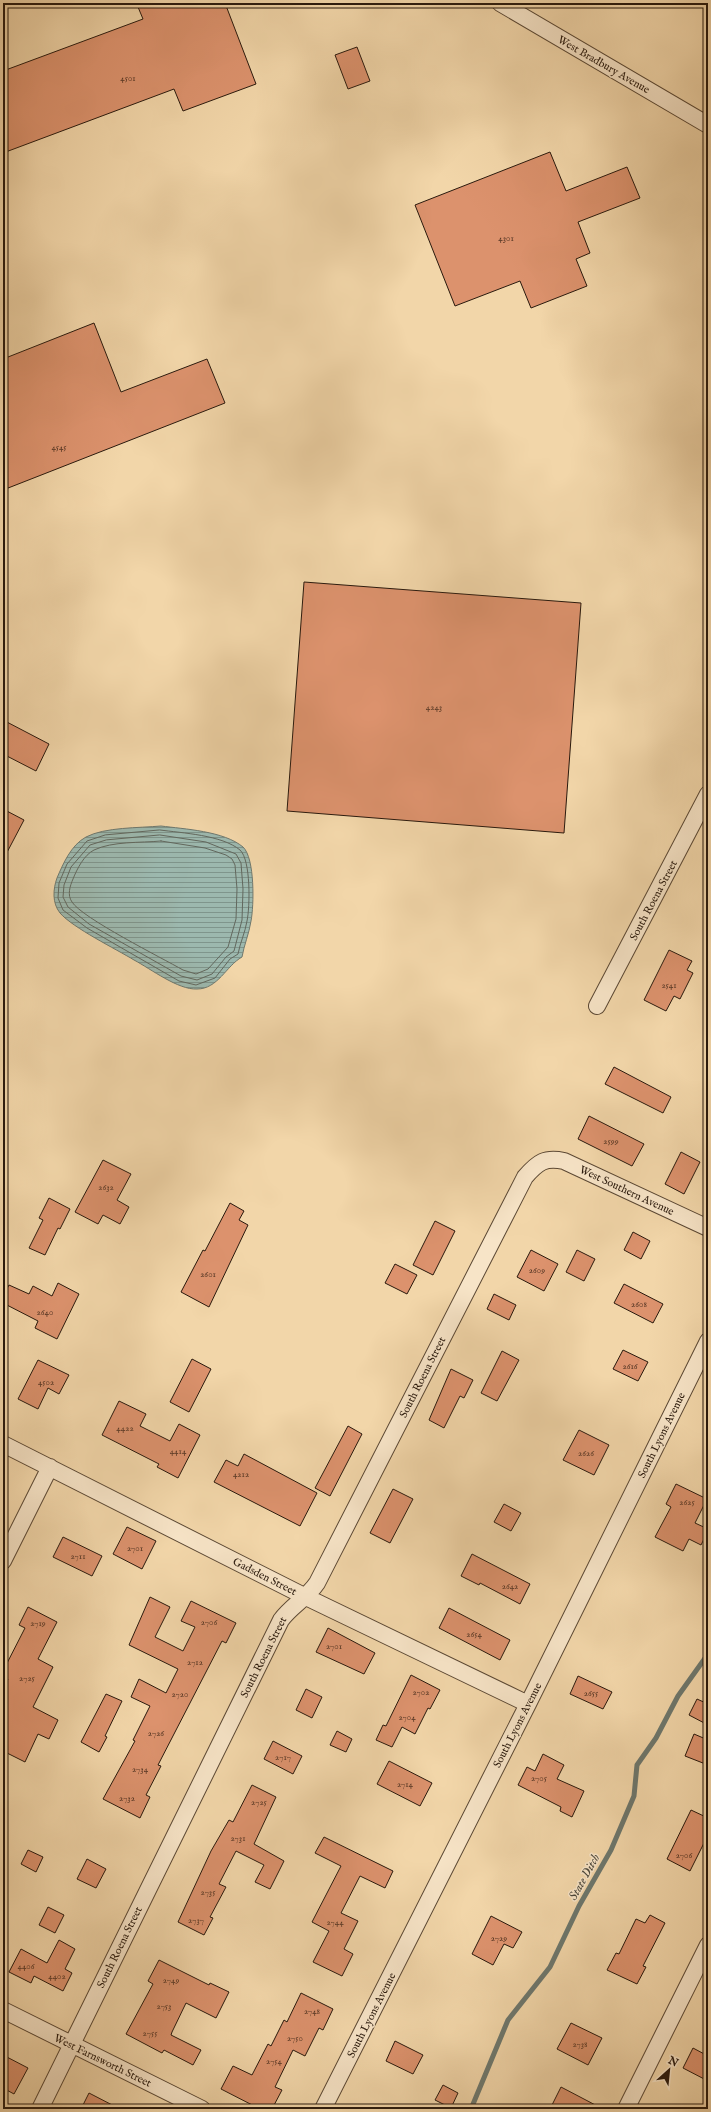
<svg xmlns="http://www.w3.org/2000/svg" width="711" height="2112" viewBox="0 0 711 2112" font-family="'IM FELL English',serif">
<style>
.water{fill:url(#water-rules);stroke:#6e786e}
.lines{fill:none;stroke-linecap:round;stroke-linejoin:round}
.shore{stroke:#62685e;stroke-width:1}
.stream{stroke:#6e786e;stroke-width:5}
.building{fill:#dc926d;stroke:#29190d}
.minor-casing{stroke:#5b4834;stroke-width:18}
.minor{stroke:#f7e4c7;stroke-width:16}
.labels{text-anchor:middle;stroke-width:3;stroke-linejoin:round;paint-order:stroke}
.number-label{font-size:9px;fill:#563725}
.street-label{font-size:11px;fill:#29190d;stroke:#f7e4c7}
.water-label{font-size:12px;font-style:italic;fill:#4c493d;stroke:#f7e4c7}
</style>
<defs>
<pattern id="water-rules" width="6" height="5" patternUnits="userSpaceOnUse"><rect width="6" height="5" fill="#9cb8ae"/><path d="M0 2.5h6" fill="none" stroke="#7f958c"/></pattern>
</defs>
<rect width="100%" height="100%" fill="#f2d6a9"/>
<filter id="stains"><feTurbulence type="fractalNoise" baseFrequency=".005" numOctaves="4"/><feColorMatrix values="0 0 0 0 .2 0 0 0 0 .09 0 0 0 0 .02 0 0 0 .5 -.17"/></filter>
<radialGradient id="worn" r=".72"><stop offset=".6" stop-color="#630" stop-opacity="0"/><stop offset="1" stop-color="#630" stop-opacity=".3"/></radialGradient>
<path class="water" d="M161 826C184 829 224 831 243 847 255 858 254 906 251 921 249 934 244 945 242 957 226 966 218 989 197 989 178 990 151 969 134 960 116 949 73 928 60 913 52 903 53 889 57 878 63 864 71 845 86 837 105 827 139 828 161 826Z"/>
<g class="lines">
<path class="shore" d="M160 830C182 833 222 835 240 850 251 860 250 907 247 921 245 933 240 943 238 954L230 959 215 978 196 985 179 981 87 928 63 910 58 898 59 883 67 864 87 841 105 835Z
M160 835 206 842 236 854 241 863 243 889 242 920 234 951 226 957 212 974 197 980 181 976 89 924 68 907 63 897 64 885 71 867 90 845 106 840Z
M161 841 205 848 226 855 232 859 235 865 237 889 236 919 228 947 208 969 196 974 183 970C162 958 82 918 72 902 67 895 70 886 73 879 77 869 84 855 94 850 113 841 140 843 161 841Z"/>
<path class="stream" d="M471 2109 508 2020 550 1967 579 1906 611 1850 634 1796 637 1765 656 1738 678 1696 708 1654"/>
</g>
<path class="building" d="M149 3H225L256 84 183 111 174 89 3 153V71L143 19 138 7Z
M357 47 370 81 348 89 335 55Z
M550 152 566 191 627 167 640 198 578 222 590 253 576 259 587 286 531 308 520 281 455 306 415 205Z
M94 323 121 392 207 359 225 403 3 490V359Z
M304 582 581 603 564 833 287 811Z
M3 720 49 744 36 771 3 754Z
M3 809 24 820 3 860Z
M669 950 692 961 687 970 693 973 680 999 674 996 666 1011 644 1000Z
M614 1067 671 1097 663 1113 605 1084Z
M589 1116 644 1144 632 1166 578 1139Z
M681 1152 700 1162 684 1194 665 1184Z
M103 1160 131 1174 117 1200 129 1207 120 1224 103 1215 98 1224 75 1212Z
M49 1198 70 1209 60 1229 58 1228 45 1255 29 1248 43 1220 39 1218Z
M230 1203 244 1211 239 1220 248 1225 209 1307 181 1292 203 1250 205 1251Z
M435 1221 455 1231 433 1275 413 1265Z
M633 1232 650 1241 641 1259 624 1250Z
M531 1250 558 1264 544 1291 517 1277Z
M577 1250 595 1259 584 1281 566 1272Z
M395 1264 417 1275 407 1294 385 1283Z
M58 1283 79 1294 57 1339 35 1328 38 1321 3 1303V1296L9 1285 29 1294 33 1286 52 1296Z
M624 1284 663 1304 653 1323 614 1303Z
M494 1294 516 1305 509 1320 487 1309Z
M623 1350 648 1362 638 1381 613 1369Z
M502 1351 519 1360 497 1401 481 1393Z
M192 1359 211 1369 189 1412 170 1402Z
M38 1360 69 1375 59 1394 48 1388 38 1409 18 1399Z
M451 1369 473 1380 464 1398 460 1396 444 1428 429 1420Z
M119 1401 146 1414 140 1426 170 1441 179 1424 200 1435 178 1478 157 1467 159 1464 102 1435Z
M348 1426 362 1434 330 1496 315 1488Z
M579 1430 609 1445 594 1475 563 1460Z
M244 1454 317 1493 300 1526 214 1482 226 1460 238 1466Z
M676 1484 707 1499 695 1523 708 1529V1531L701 1545 689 1539 683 1551 655 1537 671 1507 666 1504Z
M393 1489 413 1499 390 1543 370 1533Z
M504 1504 521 1513 511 1531 494 1522Z
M127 1527 156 1541 142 1569 113 1554Z
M63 1537 102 1556 92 1576 53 1557Z
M472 1554 530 1584 520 1604 480 1583 479 1585 461 1576Z
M150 1597 170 1607 155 1637 183 1651 195 1627 181 1621 191 1601 236 1623 226 1643 222 1641 158 1765 161 1766 146 1795 150 1797 140 1818 103 1799 135 1741 133 1740 150 1706 131 1697 139 1679 166 1693 178 1669 129 1645Z
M28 1607 57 1622 38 1659 53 1667 33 1707 58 1720 49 1739 38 1734 25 1762 3 1751V1688L8 1679 3 1677V1671L25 1628 19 1625Z
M449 1608 510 1640 500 1660 439 1628Z
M328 1628 375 1653 364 1674 316 1652Z
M411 1675 440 1690 430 1709 428 1708 415 1734 402 1727 392 1747 376 1740 383 1725 386 1726Z
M578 1676 612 1692 603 1709 570 1694Z
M306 1689 322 1697 312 1718 296 1710Z
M106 1694 122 1701 105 1736 107 1737 99 1752 81 1742Z
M697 1699 708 1704V1725L689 1715Z
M337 1731 352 1739 346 1752 330 1745Z
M694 1734 708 1740V1765L685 1756Z
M273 1741 302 1756 293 1774 264 1759Z
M543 1754 564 1765 557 1779 584 1791 572 1817 560 1811 561 1807 518 1785 527 1767 535 1771Z
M389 1761 432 1783 420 1806 377 1784Z
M252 1785 276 1797 254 1844 284 1861 270 1889 255 1882 264 1865 236 1851 219 1884 226 1887 210 1917 213 1918 204 1935 178 1922 211 1851 229 1820 233 1822Z
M691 1810 708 1818V1845L704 1843 690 1871 667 1859Z
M324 1837 393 1871 385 1888 360 1876 341 1913 358 1921 344 1949 353 1954 342 1976 313 1962 329 1931 312 1922 341 1866 315 1853Z
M28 1850 43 1857 36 1872 21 1864Z
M87 1859 106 1869 96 1888 77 1879Z
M48 1907 64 1915 55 1933 39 1925Z
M650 1915 665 1923 643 1966 646 1967 637 1984 607 1970 616 1953 619 1954 636 1919 645 1923Z
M491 1916 522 1932 513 1948 504 1944 493 1965 472 1954Z
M59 1940 75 1949 65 1969 72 1973 63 1991 34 1976 31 1983 9 1972 21 1949 47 1963Z
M159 1960 209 1985 210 1983 229 1992 216 2018 186 2003 172 2032 171 2035 201 2050 193 2065 164 2050 162 2053 126 2034 153 1984 148 1981Z
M301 1993 333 2009 323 2030 319 2028 305 2056 293 2050 275 2087 282 2090 272 2109H260L221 2089 233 2066 252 2075 268 2044 271 2046 284 2020 287 2022Z
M571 2023 602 2038 588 2065 557 2049Z
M395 2041 423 2055 413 2074 386 2061Z
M693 2048 708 2056V2081L683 2068Z
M3 2055 28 2068 14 2094 3 2088Z
M443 2085 458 2093 451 2108 435 2100Z
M561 2087 603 2109H550Z
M89 2093 120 2109H81Z"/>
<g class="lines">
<g class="minor-casing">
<path id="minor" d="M500 3 708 125
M597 1006 708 794
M3 1444 306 1597 528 1704
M3 1561 50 1467
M3 2010 202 2109
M40 2109 281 1620C291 1606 307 1598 317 1583L525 1177C538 1162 545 1157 564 1161L708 1228
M323 2109 528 1704 708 1341
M626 2109 708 1945"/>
</g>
<use href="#minor" class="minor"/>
</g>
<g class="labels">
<g class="number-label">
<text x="128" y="81">4501</text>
<text x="506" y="241">4301</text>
<text x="59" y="450">4545</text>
<text x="434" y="710">4243</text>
<text x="669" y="988">2541</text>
<text x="611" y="1144">2599</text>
<text x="106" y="1190">2632</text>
<text x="537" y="1273">2609</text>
<text x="208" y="1277">2601</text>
<text x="639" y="1307">2608</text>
<text x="45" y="1315">2640</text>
<text x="630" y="1369">2616</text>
<text x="46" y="1385">4502</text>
<text x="125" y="1431">4422</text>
<text x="178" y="1454">4414</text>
<text x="586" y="1456">2626</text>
<text x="241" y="1477">4212</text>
<text x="687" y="1505">2625</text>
<text x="135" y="1551">2701</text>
<text x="78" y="1559">2711</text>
<text x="510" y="1589">2642</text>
<text x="209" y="1625">2706</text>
<text x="38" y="1626">2719</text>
<text x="474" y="1637">2654</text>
<text x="334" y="1649">2701</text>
<text x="195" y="1665">2712</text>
<text x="27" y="1681">2725</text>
<text x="421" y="1695">2702</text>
<text x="591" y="1696">2655</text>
<text x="180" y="1697">2720</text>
<text x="407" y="1720">2704</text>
<text x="156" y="1736">2726</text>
<text x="283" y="1760">2717</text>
<text x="140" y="1772">2734</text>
<text x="539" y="1781">2705</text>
<text x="405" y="1787">2714</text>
<text x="127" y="1801">2732</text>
<text x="259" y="1805">2725</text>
<text x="238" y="1841">2731</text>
<text x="684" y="1858">2706</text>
<text x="208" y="1895">2735</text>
<text x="196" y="1923">2737</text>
<text x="335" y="1925">2744</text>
<text x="499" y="1941">2729</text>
<text x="26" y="1969">4406</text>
<text x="57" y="1979">4402</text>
<text x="171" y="1983">2749</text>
<text x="164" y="2009">2753</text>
<text x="312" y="2014">2748</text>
<text x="150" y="2036">2755</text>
<text x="295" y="2041">2750</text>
<text x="580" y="2047">2738</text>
<text x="274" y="2064">2754</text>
</g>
<g class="street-label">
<text transform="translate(604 64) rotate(30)" y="4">West Bradbury Avenue</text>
<text transform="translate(653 900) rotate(-62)" y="4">South Roena Street</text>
<text transform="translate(627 1190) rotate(25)" y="4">West Southern Avenue</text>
<text transform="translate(422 1377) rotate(-63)" y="4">South Roena Street</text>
<text transform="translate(661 1435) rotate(-64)" y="4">South Lyons Avenue</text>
<text transform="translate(265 1576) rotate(27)" y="4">Gadsden Street</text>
<text transform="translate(263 1657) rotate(-63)" y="4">South Roena Street</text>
<text transform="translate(517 1725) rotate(-63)" y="4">South Lyons Avenue</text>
<text transform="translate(119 1947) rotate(-64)" y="4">South Roena Street</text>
<text transform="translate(371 2015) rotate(-63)" y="4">South Lyons Avenue</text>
<text transform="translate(103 2060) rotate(26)" y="4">West Farnsworth Street</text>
</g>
<g class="water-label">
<text transform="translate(584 1877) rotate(-61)" y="4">State Ditch</text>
</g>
</g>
<rect width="711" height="2112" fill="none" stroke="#f2d6a9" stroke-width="16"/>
<rect x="4" y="4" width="703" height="2104" fill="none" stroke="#29190d" stroke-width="2"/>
<rect x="8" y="8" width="695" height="2096" fill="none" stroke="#29190d"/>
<g transform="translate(669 2070) rotate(27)" stroke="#f7e4c7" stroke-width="3" paint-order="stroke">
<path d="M0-3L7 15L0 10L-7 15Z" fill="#29190d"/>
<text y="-6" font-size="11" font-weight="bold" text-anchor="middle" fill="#29190d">N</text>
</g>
<rect width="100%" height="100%" filter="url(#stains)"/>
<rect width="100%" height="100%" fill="url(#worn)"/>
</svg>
